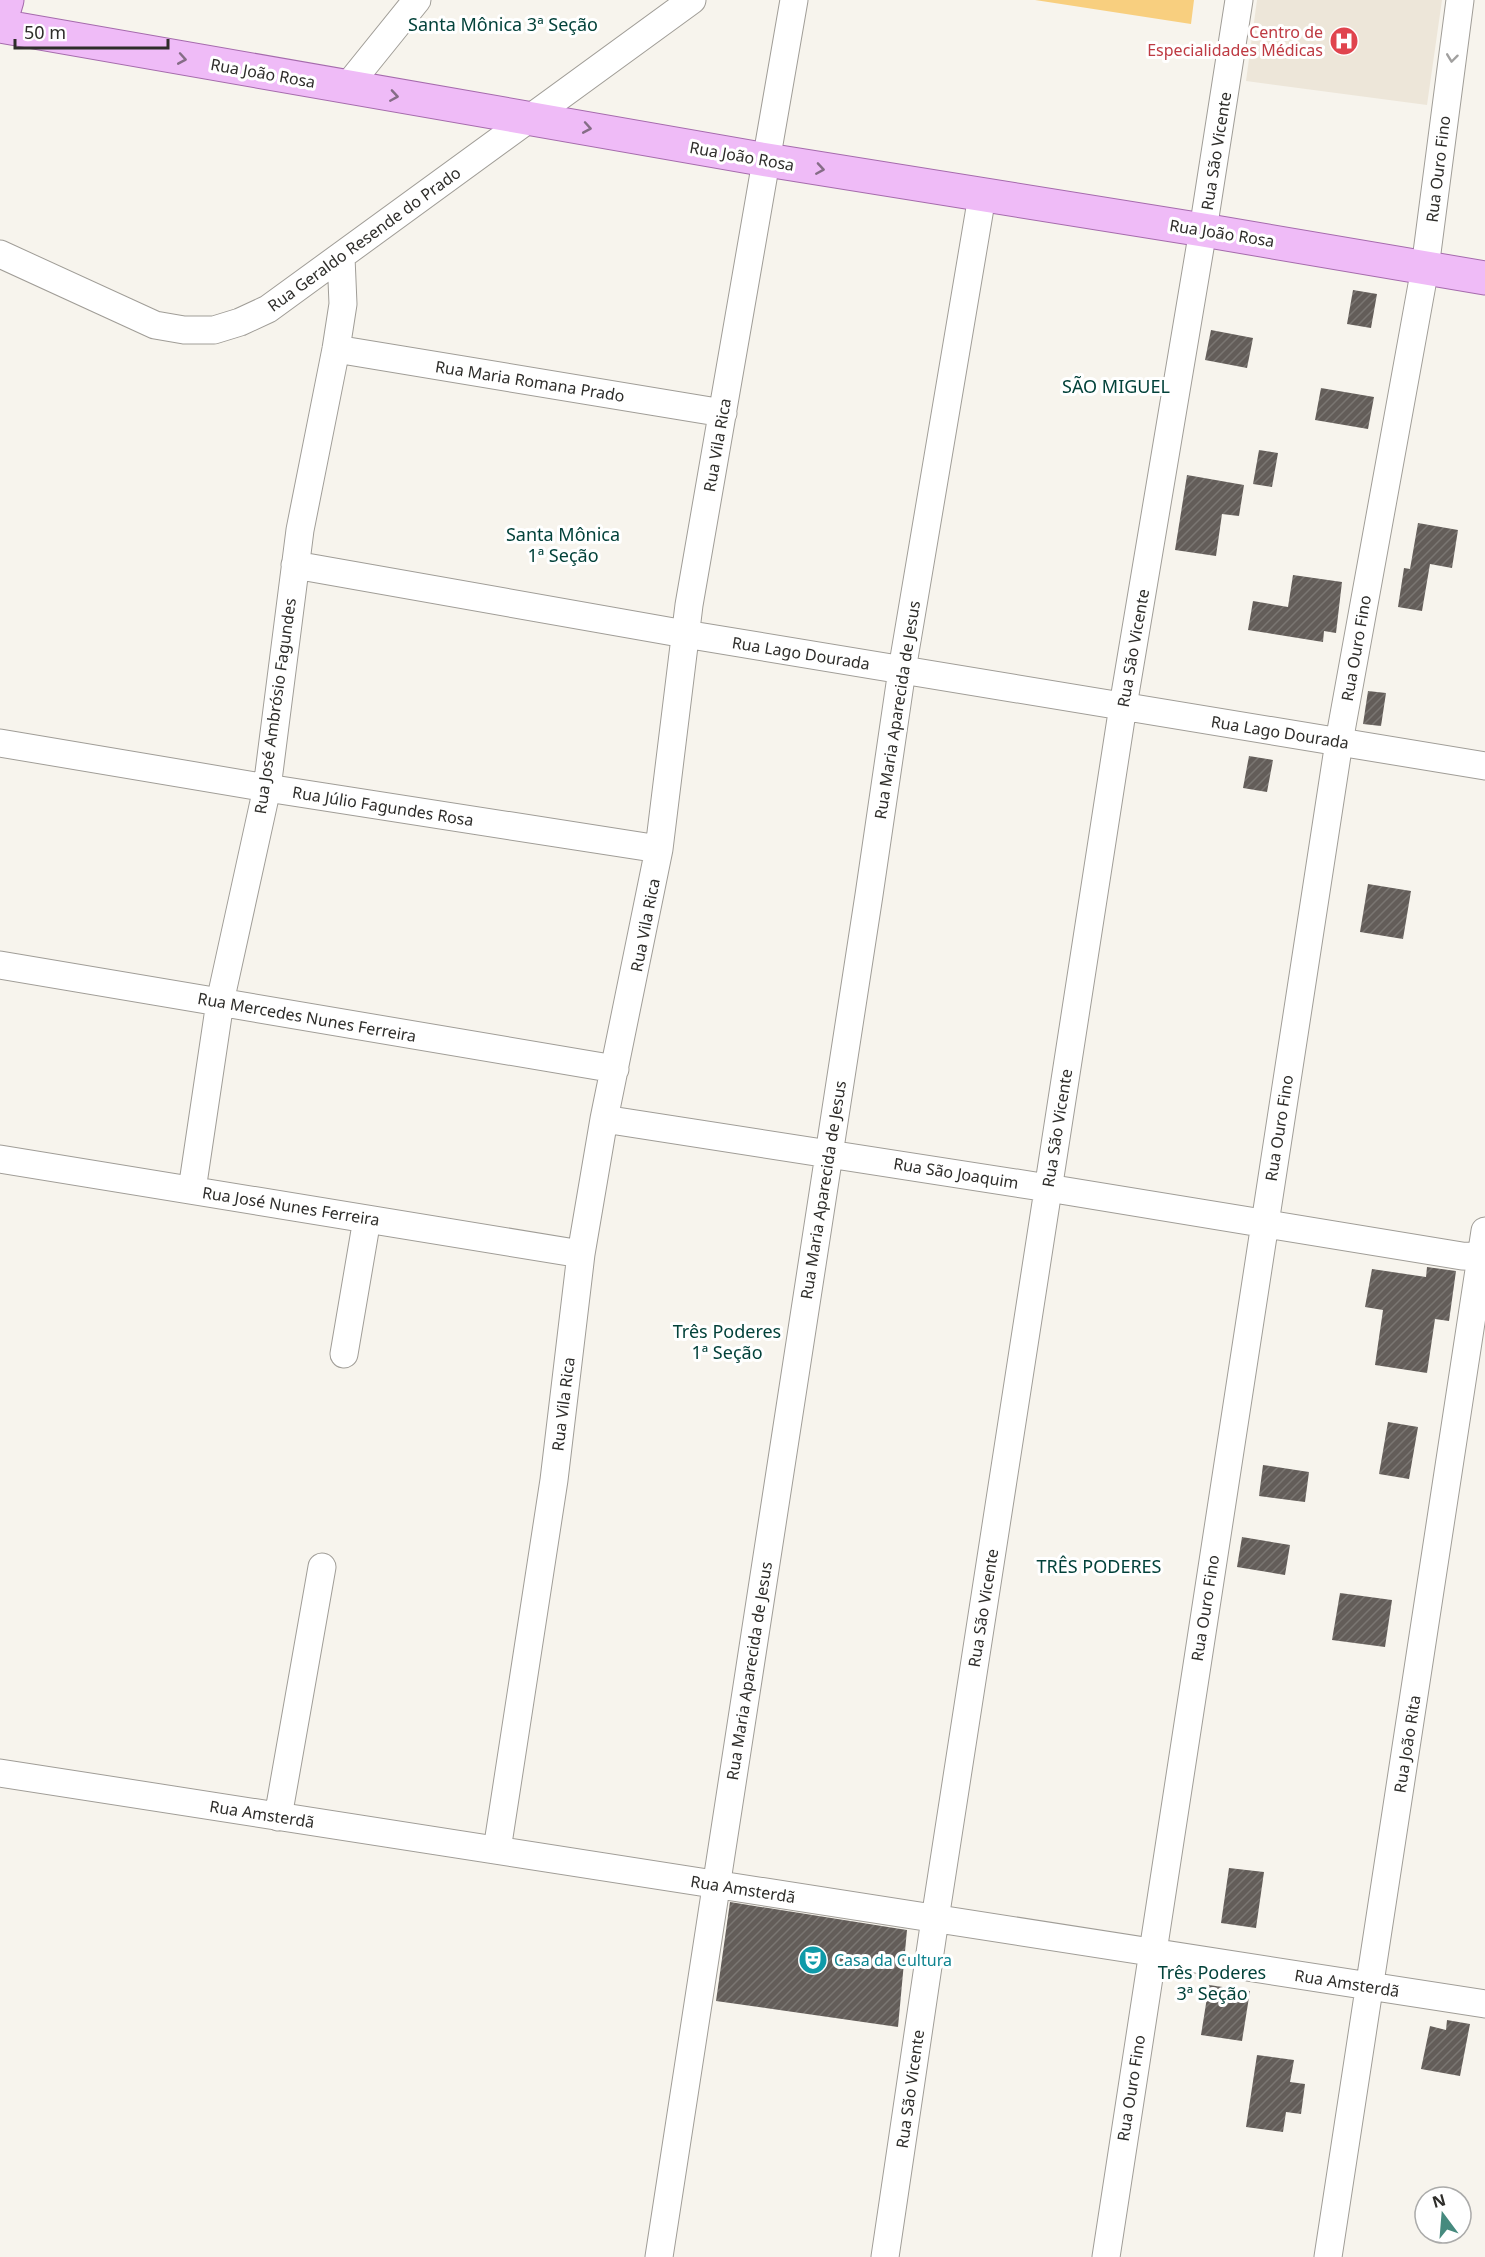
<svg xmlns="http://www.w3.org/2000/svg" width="1485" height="2257" viewBox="0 0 1485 2257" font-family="'Noto Sans',sans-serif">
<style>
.built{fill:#ede6d9}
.park{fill:#f8cf7f}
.building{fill:url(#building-hatch)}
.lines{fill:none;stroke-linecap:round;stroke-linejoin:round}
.minor-casing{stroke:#a09d97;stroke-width:29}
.major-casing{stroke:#a56bac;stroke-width:35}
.minor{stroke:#fff;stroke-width:27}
.major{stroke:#efbbf7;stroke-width:33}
.oneway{stroke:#a1a09f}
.oneway2{stroke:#856d86}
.labels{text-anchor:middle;stroke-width:6;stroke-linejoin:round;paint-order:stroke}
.health-label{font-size:16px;fill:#be3a42;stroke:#fff;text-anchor:end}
.street-label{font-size:16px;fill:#2e2d2a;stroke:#fff}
.culture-label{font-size:16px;fill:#0d838f;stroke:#fff;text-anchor:start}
.neighbourhood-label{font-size:18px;fill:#03423a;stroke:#fff}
</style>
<defs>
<pattern id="building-hatch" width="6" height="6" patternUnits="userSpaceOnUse" patternTransform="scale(1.5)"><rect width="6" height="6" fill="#635d59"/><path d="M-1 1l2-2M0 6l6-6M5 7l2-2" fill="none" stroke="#7a7672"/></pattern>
</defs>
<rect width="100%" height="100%" fill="#f7f4ed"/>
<path class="built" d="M1257 0H1442L1427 105 1246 81Z"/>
<path class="park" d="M1035 0H1194L1191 24Z"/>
<path class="building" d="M1353 290 1377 294 1371 328 1347 324Z
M1211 330 1253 338 1247 368 1205 360Z
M1321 388 1374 397 1368 429 1315 420Z
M1259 450 1278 453 1272 487 1253 484Z
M1187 475 1244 485 1239 516 1222 514 1216 556 1175 550Z
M1418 523 1458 530 1452 568 1430 564 1422 611 1398 607 1404 568 1410 569Z
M1293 575 1342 582 1336 633 1324 631 1323 642 1248 630 1253 601 1288 607Z
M1368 691 1386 693 1381 726 1363 724Z
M1249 756 1273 760 1267 792 1243 788Z
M1368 884 1411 891 1403 939 1360 932Z
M1427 1267 1456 1271 1449 1321 1435 1319 1427 1373 1375 1365 1383 1310 1365 1307 1372 1269 1426 1277Z
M1388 1422 1418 1427 1409 1479 1379 1474Z
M1263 1465 1309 1472 1305 1502 1259 1496Z
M1242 1537 1290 1545 1285 1575 1237 1567Z
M1340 1593 1392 1600 1385 1647 1332 1640Z
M1229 1868 1264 1872 1256 1928 1221 1923Z
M730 1902 907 1930 898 2027 716 2001Z
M1209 1985 1250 1991 1242 2041 1201 2035Z
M1447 2020 1470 2024 1460 2076 1421 2069 1430 2026 1446 2030Z
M1257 2055 1294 2060 1290 2082 1305 2084 1301 2114 1286 2112 1283 2132 1246 2127Z"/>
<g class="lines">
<g class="minor-casing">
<path id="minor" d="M346 88 417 0
M0 254 155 325 184 330H214L240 322 268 309 692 0
M336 349 723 413
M295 565 685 634 1485 766
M0 743 267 788 659 849
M0 965 615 1069
M604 1119 1048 1188 1462 1256 1485 1257
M0 1159 581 1254
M192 1190 220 1002 267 788 300 530 336 349 343 304 341 257
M344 1354 367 1219
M0 1773 1485 2004
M278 1817 322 1567
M497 1850 554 1480 581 1254 604 1119 659 849 689 605 794 0
M659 2257 869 895 902 670 982 196
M885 2257 935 1919 1123 706 1203 230 1239 0
M1106 2257 1339 742 1425 268 1460 0
M1328 2257 1485 1231"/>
</g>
<g class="major-casing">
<path id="major" d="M0 24 7 0
M0 26 767 160 1203 230 1485 278"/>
</g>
<use href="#minor" class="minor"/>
<use href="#major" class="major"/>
</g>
<defs><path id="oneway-chevron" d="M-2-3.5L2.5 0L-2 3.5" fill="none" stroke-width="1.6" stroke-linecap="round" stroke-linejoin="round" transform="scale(1.5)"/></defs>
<use class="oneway" href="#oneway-chevron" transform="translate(1452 58) rotate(97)"/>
<g class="oneway2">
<use href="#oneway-chevron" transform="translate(182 59) rotate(10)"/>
<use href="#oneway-chevron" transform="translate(394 96) rotate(9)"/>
<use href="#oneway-chevron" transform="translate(587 128) rotate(10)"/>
<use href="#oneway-chevron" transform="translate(820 169) rotate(9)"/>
</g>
<defs>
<g id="hospital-disc" transform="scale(1.5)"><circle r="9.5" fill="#e0444e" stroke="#fff"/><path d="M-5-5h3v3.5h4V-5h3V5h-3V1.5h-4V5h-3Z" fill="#fff"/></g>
<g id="theatre-disc" transform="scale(1.5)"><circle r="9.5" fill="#0f9aa8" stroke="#fff"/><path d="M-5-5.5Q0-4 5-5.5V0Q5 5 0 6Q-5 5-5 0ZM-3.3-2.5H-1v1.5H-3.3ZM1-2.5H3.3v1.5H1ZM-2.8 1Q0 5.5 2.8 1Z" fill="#fff"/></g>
</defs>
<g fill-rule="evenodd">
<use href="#hospital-disc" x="1344" y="41"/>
<use href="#theatre-disc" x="813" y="1960"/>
</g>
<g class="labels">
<g class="health-label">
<text x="1323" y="38">Centro de<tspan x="1323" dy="18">Especialidades Médicas</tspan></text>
</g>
<g class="street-label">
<text transform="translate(263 73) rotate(10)" y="6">Rua João Rosa</text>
<text transform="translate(1216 151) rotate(-81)" y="6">Rua São Vicente</text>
<text transform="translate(742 156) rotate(10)" y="6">Rua João Rosa</text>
<text transform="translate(1438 169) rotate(-83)" y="6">Rua Ouro Fino</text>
<text transform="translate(1222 233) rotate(9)" y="6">Rua João Rosa</text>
<text transform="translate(364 239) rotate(-36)" y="6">Rua Geraldo Resende do Prado</text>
<text transform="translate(530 381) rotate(9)" y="6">Rua Maria Romana Prado</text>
<text transform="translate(717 445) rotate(-80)" y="6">Rua Vila Rica</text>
<text transform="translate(1133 648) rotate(-80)" y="6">Rua São Vicente</text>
<text transform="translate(1356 648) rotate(-80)" y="6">Rua Ouro Fino</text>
<text transform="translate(801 653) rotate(9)" y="6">Rua Lago Dourada</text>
<text transform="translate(275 706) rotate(-82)" y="6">Rua José Ambrósio Fagundes</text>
<text transform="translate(897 710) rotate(-81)" y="6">Rua Maria Aparecida de Jesus</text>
<text transform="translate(1280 732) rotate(9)" y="6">Rua Lago Dourada</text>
<text transform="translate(383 806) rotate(9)" y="6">Rua Júlio Fagundes Rosa</text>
<text transform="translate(645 925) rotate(-79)" y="6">Rua Vila Rica</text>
<text transform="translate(307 1017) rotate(10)" y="6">Rua Mercedes Nunes Ferreira</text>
<text transform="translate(1057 1128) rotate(-81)" y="6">Rua São Vicente</text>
<text transform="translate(1279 1128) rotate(-81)" y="6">Rua Ouro Fino</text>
<text transform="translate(956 1173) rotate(9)" y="6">Rua São Joaquim</text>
<text transform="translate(823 1190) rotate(-81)" y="6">Rua Maria Aparecida de Jesus</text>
<text transform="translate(291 1206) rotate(9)" y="6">Rua José Nunes Ferreira</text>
<text transform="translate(563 1404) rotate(-83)" y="6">Rua Vila Rica</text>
<text transform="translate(983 1608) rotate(-81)" y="6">Rua São Vicente</text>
<text transform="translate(1205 1608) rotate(-81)" y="6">Rua Ouro Fino</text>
<text transform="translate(749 1671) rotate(-81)" y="6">Rua Maria Aparecida de Jesus</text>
<text transform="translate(1407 1744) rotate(-81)" y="6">Rua João Rita</text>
<text transform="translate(262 1814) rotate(9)" y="6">Rua Amsterdã</text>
<text transform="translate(743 1889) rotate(9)" y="6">Rua Amsterdã</text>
<text transform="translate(1347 1983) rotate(9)" y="6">Rua Amsterdã</text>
<text transform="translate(1131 2088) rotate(-81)" y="6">Rua Ouro Fino</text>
<text transform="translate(910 2089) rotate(-82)" y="6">Rua São Vicente</text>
</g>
<g class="culture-label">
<text x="834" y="1966">Casa da Cultura</text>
</g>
<g class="neighbourhood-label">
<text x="503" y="31">Santa Mônica 3ª Seção</text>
<text x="1116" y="393">SÃO MIGUEL</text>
<text x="563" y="541">Santa Mônica<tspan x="563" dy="21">1ª Seção</tspan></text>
<text x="727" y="1338">Três Poderes<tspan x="727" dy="21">1ª Seção</tspan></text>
<text x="1099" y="1573">TRÊS PODERES</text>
<text x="1212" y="1979">Três Poderes<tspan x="1212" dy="21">3ª Seção</tspan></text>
</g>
</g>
<g transform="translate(1443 2215) rotate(344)"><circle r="28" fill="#ffffff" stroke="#ababaa" stroke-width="1.5"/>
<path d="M0-4.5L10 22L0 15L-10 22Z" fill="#468a7e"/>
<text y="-9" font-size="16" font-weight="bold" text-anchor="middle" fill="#2e2d2a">N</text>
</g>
<path d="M15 39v9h153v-9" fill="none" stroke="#2e2d2a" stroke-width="3"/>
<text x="24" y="39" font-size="18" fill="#2e2d2a" stroke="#ffffff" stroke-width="4.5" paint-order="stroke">50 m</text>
</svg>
